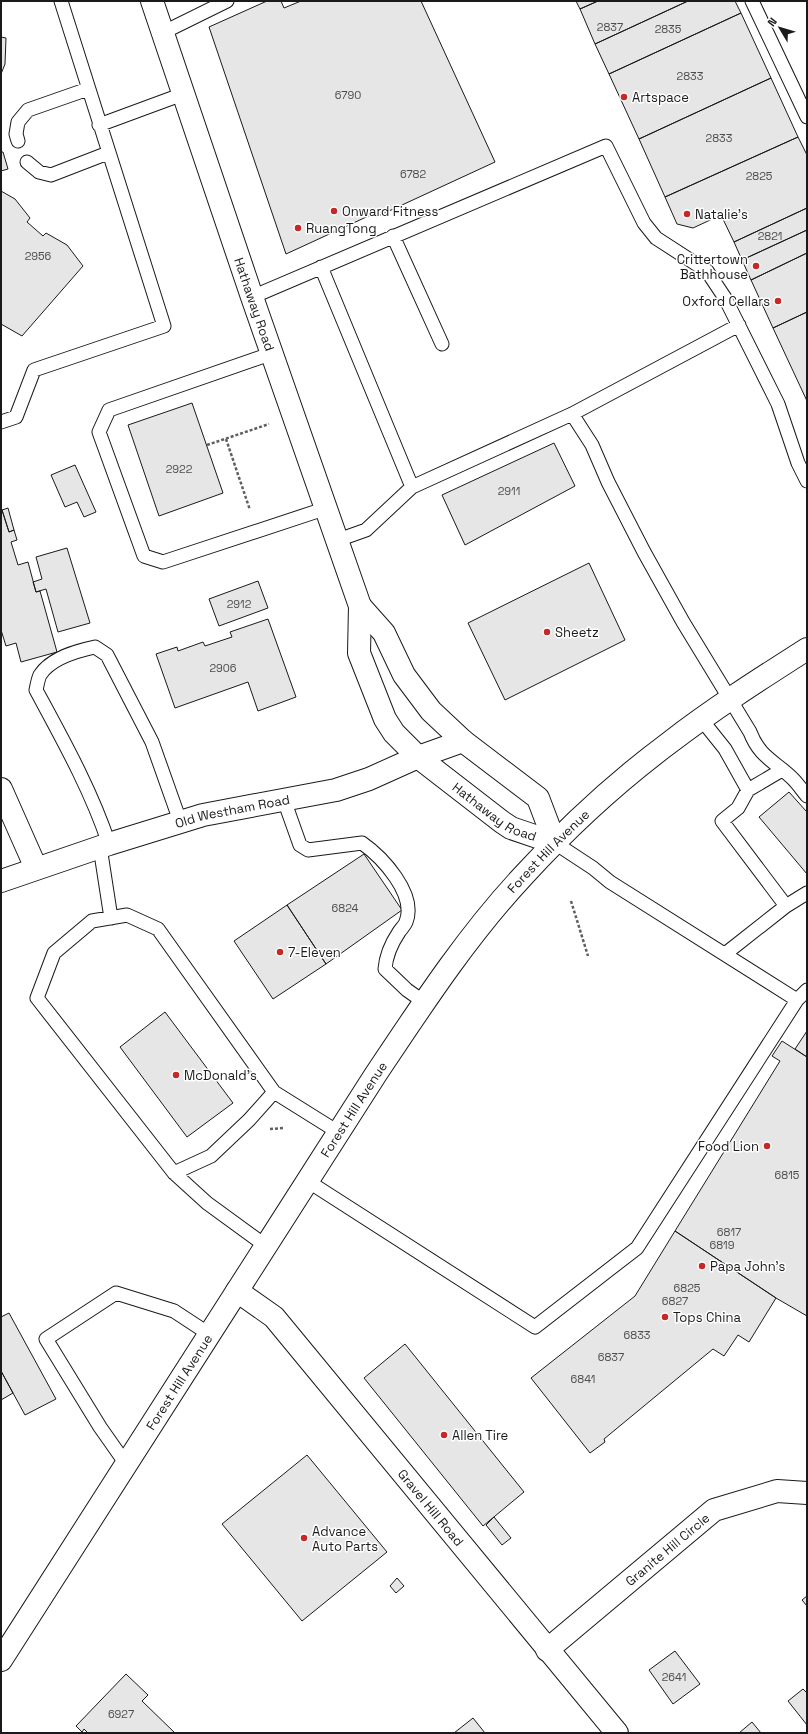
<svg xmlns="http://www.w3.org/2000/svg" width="808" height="1734" viewBox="0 0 808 1734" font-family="'Space Grotesk',sans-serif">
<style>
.building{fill:#e6e6e6;stroke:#1a1a1a}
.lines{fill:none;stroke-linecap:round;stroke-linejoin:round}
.lane-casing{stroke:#1a1a1a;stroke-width:15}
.street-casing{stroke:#1a1a1a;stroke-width:24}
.secondary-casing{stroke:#1a1a1a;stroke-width:24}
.path{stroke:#5f5f5f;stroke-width:2.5;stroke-dasharray:3 2;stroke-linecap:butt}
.lane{stroke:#fff;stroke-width:13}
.street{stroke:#fff;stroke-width:22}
.secondary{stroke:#fff;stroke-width:22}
.poi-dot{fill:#c62828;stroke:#fff;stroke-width:1.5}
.labels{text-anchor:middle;stroke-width:3;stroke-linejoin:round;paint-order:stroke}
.number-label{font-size:11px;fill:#4d4d4d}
.poi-label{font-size:13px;fill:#1a1a1a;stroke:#fff;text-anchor:start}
.street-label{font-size:13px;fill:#1a1a1a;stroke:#fff}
</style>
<rect width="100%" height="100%" fill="#fff"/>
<path class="building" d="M267 1H281L284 8 301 1H421L495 162 376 217 375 213 286 254 209 27Z
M576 1H598L580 9Z
M598 1H688L595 44 580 9Z
M688 1H735L741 13 609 74 595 44Z
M741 13 771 78 639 139 609 74Z
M1 37 6 38 5 64 1 74Z
M771 78 798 137 665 197 639 139Z
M798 137 807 155V208L734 242 721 215 693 228 677 224 665 197Z
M1 152H3L8 169 1 171Z
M1 191 15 199 30 218 27 222 43 236 46 233 67 245 83 266 22 336 1 324Z
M807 208V230L742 260 734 242Z
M807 230V253L751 280 742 260Z
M807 253V312L773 328 751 280Z
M807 312V401L773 328Z
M192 403 223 493 159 516 128 425Z
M554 443 575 486 465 545 442 495Z
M75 465 96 512 84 517 77 502 65 507 51 475Z
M1 507 9 532 14 530 17 540 11 542 18 565 28 562 36 592 40 591 57 652 21 662 16 643 6 646 1 630Z
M8 508 14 530 9 532 2 510Z
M67 548 90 623 58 632 46 589 36 592 33 582 42 579 36 557Z
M589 563 625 640 505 700 468 623Z
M258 581 268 608 219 626 209 599Z
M268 619 296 697 258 711 248 682 175 708 156 654 177 647 178 651 203 642 205 646 232 637 230 632Z
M789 792 806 811 807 810V874L759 817Z
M364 854 402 910 326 964 287 905Z
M287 905 326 964 273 999 234 941Z
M165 1012 233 1103 187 1137 120 1047Z
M807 1031V1057L795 1049Z
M782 1041 807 1057V1316L776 1298 675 1231 780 1061 772 1056Z
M675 1231 776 1298 749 1342 738 1335 724 1356 713 1349 604 1439 605 1442 590 1453 531 1378 635 1296Z
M9 1313 56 1399 25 1415 1 1371V1317Z
M405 1344 524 1492 483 1526 364 1378Z
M1 1371 13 1393 1 1400Z
M307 1455 387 1552 302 1621 222 1524Z
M494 1517 511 1538 502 1545 486 1525Z
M397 1578 404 1586 396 1593 390 1586Z
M807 1596V1606L802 1600Z
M675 1651 700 1684 673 1704 649 1670Z
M126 1674 148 1695 142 1701 175 1733H88L84 1729 82 1732 76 1726Z
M803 1689 807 1693V1725L788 1701Z
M473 1718 485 1733H454Z
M752 1722 761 1733H739Z"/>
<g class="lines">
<g class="lane-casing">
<path id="lane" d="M752 1 807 117
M162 33 227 1
M99 125 183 94
M18 141 16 134 18 122 28 110 88 89
M27 162 39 172 51 175 108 153
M393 236 442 344
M321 267 412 487
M252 297 606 146 644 223 656 238 707 271 725 298 778 404 798 463 807 481
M273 353 109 410 99 432 144 556 163 562 327 508
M572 414 592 445 608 482 644 552 683 622 750 732C760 758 775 761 793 779 798 784 802 790 807 796
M1 422 16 417 34 370 164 326 61 1
M338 540 366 530 412 487 572 414 739 325
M701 719 725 749 748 790 738 808 722 821 786 906 807 893
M748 790 782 770
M284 800 300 845 308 850 362 843C382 857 417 894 406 922 405 925 401 929 399 932 391 944 386 955 385 969L407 990 424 1002
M109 844C91 790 63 740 36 690 37 686 38 679 40 675 51 658 76 651 95 647L107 655 152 742 180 821
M100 847 111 918
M725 954 786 906
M797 1000 807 990
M174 1173 211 1156 249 1120 274 1092
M306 1180 535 1327 637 1248 797 1000 610 882 593 868 555 843
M266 1246 207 1203 174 1173 37 998 54 953 92 921 127 915 158 929 274 1092 338 1132
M126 1464 100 1427 46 1339 116 1293 174 1311 209 1334"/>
</g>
<g class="street-casing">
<g id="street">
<path d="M1 789 36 868"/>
<path id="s1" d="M1 881 109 844 203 815 336 790 369 779 418 757 463 741"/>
<path id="s2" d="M237 1291 274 1317 617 1733"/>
<path id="s3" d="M547 1650 714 1510 777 1491 807 1493"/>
</g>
</g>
<g class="secondary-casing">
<g id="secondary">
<path id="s4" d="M152 1 252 297 360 606 359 653 385 719 394 733 418 757 502 822 511 828 555 843"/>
<path d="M360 606 384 633 404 675 431 711 463 741 538 798 555 843"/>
<path id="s5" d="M1 1660 374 1077C420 1008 466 937 523 876 566 829 618 781 669 743 713 709 760 679 807 649"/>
</g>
</g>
<path class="path" d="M226 439 250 510
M207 445 269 424
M571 901 588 956
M270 1129 284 1128"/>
<use href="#lane" class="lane"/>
<use href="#street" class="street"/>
<use href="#secondary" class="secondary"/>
</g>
<g class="poi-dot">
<circle cx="624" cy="97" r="4"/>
<circle cx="334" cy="211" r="4"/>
<circle cx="687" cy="214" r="4"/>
<circle cx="298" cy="228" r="4"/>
<circle cx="756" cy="266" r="4"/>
<circle cx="778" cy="301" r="4"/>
<circle cx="547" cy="632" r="4"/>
<circle cx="280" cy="952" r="4"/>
<circle cx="176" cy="1075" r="4"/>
<circle cx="767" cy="1146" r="4"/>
<circle cx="702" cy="1266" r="4"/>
<circle cx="665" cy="1317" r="4"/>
<circle cx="444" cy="1435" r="4"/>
<circle cx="304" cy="1538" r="4"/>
</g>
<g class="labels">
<g class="number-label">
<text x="610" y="31">2837</text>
<text x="668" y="33">2835</text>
<text x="690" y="80">2833</text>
<text x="348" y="99">6790</text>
<text x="719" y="142">2833</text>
<text x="413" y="178">6782</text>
<text x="759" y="180">2825</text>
<text x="770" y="240">2821</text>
<text x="38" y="260">2956</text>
<text x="179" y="473">2922</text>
<text x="509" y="495">2911</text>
<text x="239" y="608">2912</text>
<text x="223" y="672">2906</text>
<text x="345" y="912">6824</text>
<text x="787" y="1179">6815</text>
<text x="729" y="1236">6817</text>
<text x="722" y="1249">6819</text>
<text x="687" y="1292">6825</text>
<text x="675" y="1305">6827</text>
<text x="637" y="1339">6833</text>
<text x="611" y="1361">6837</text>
<text x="583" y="1383">6841</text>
<text x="674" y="1681">2641</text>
<text x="121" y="1718">6927</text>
</g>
<g class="poi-label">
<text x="632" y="102">Artspace</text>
<text x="342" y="216">Onward Fitness</text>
<text x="695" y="219">Natalie's</text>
<text x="306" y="233">RuangTong</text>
<text x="748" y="264" text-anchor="end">Crittertown<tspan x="748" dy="15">Bathhouse</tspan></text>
<text x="770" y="306" text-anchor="end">Oxford Cellars</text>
<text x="555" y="637">Sheetz</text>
<text x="288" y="957">7-Eleven</text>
<text x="184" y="1080">McDonald's</text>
<text x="759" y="1151" text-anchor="end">Food Lion</text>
<text x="710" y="1271">Papa John's</text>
<text x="673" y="1322">Tops China</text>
<text x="452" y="1440">Allen Tire</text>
<text x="312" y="1536">Advance<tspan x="312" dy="15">Auto Parts</tspan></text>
</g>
<g class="street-label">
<text dy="5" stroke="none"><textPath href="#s4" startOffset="320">Hathaway Road</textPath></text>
<text dy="5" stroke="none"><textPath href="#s4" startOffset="903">Hathaway Road</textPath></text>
<text dy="5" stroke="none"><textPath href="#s1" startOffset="242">Old Westham Road</textPath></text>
<text dy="5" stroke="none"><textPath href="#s5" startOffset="978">Forest Hill Avenue</textPath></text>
<text dy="5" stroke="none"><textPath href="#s5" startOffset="654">Forest Hill Avenue</textPath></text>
<text dy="5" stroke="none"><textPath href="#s5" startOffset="330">Forest Hill Avenue</textPath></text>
<text dy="5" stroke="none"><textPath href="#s2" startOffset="292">Gravel Hill Road</textPath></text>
<text dy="5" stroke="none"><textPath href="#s3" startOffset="157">Granite Hill Circle</textPath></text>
</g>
</g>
<rect width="808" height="1734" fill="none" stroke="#1a1a1a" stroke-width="4"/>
<g transform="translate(780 28) rotate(308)" stroke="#ffffff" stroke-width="3" paint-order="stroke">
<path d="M0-3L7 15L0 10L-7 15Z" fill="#1a1a1a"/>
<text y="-6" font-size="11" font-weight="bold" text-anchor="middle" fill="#1a1a1a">N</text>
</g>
</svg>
